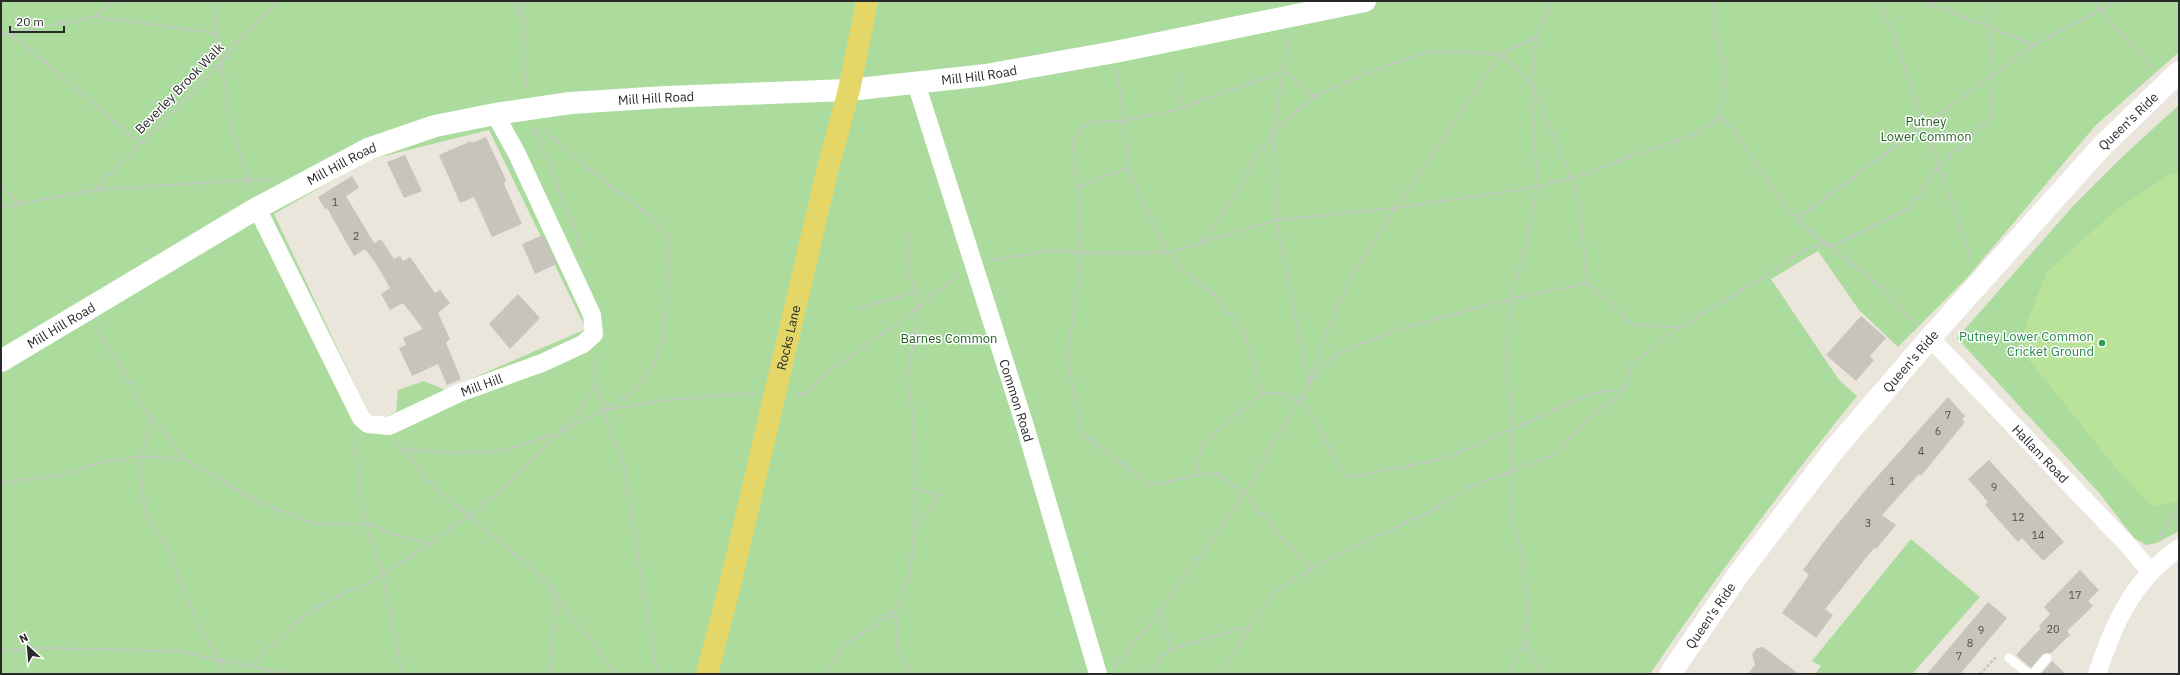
<svg xmlns="http://www.w3.org/2000/svg" width="2180" height="675" viewBox="0 0 2180 675" font-family="'IBM Plex Sans',sans-serif">
<style>
.green{fill:#abdc9d;fill-rule:evenodd}
.pitch{fill:#bae39a}
.building{fill:#c6c4bb}
.lines{fill:none;stroke-linecap:round;stroke-linejoin:round}
.path{stroke:#c7c7c7;stroke-width:2.5;stroke-dasharray:3 2;stroke-linecap:butt}
.service{stroke:#fff;stroke-width:9}
.minor{stroke:#fff;stroke-width:18}
.secondary{stroke:#fff;stroke-width:22}
.primary{stroke:#e4d767;stroke-width:22}
.leisure-dot{fill:#2e9e5b;stroke:#fff;stroke-width:1.5}
.labels{text-anchor:middle;stroke-width:3;stroke-linejoin:round;paint-order:stroke}
.number-label{font-size:11px;fill:#50504e}
.street-label{font-size:13px;fill:#292929;stroke:#fff}
.park-label{font-size:13px;fill:#256020;stroke:#fff}
.leisure-label{font-size:13px;fill:#27864d;stroke:#fff;text-anchor:end}
</style>
<rect width="100%" height="100%" fill="#eae6dc"/>
<path class="green" d="M1 1H2179V52L2095 126 1967 278 1898 347 1859 310 1818 251 1771 279 1839 380 1857 396C1784 486 1715 578 1650 674H1ZM489 130 586 329 445 390 424 381 398 390 396 412 385 417 369 415 274 214 368 160Z
M2179 105V531L2157 543 2146 545 2134 538 2100 494 1957 338 2074 205 2122 157Z
M1911 539 1980 597 1912 674H1815L1821 666 1812 661Z"/>
<path class="pitch" d="M2179 172V501L2153 507 2116 468 2025 355 2024 330 2047 272 2115 211 2170 174Z"/>
<path class="building" d="M486 137 506 180 504 184 522 224 492 237 474 197 460 203 439 155 471 141 472 143Z
M405 155 422 191 404 198 387 162Z
M352 176 359 188 346 196 374 243 381 239 394 259 400 256 403 261 410 257 435 293 440 290 450 303 438 313 450 339 446 343 461 379 447 385 438 364 412 376 399 348 406 345 403 338 423 329 403 303 390 310 381 294 390 288 375 262 365 249 354 256 327 208 325 209 318 197Z
M543 235 557 264 535 274 522 244Z
M518 294 540 318 510 349 489 324Z
M1861 316 1886 338 1870 356 1874 360 1856 381 1826 355Z
M1948 397 1965 416 1962 420 1965 422 1921 476 1919 474 1882 515 1896 525 1876 549 1874 548 1825 609 1833 615 1816 638 1782 613 1809 575 1803 570 1828 536 1868 487Z
M1989 460 2064 542 2043 561 2022 538 2018 542 1985 505 1988 502 1968 479Z
M2080 570 2099 590 2088 601 2093 606 2067 631 2070 635 2051 653 2043 654 2031 668 2016 655 2041 628 2039 626 2050 614 2044 607Z
M1988 602 2007 618 1960 674H1927Z
M1763 647 1799 674H1748L1755 665 1752 654 1757 648Z
M2052 661 2066 674H2041Z"/>
<g class="lines">
<path class="path" d="M212 1 231 127 251 190
M514 1 521 18
M522 1 526 90
M1875 1 1891 26 1972 263
M1923 1 2034 45 2101 10 2115 1
M2092 1 2154 69
M95 17 114 1
M10 33 140 143
M1 35 94 17 216 33
M1117 70 1124 121 1090 122 1073 139 1082 253 1067 359 1082 434 1150 485 1214 472 1244 494 1311 569
M1178 109V72
M1721 118 1737 134 1752 161 1796 219 1830 247 1912 207 1938 167 1992 116 1988 1
M535 128 582 248
M1 187 19 203
M1077 188 1127 168
M95 190 220 64 243 35 279 1
M1 207 94 190 267 179
M1796 219 2034 45
M1200 244 1215 224 1273 132 1315 96 1372 71 1430 51 1501 54 1532 85 1571 178 1580 207 1587 283
M992 260 1054 250 1082 253H1167L1276 220 1395 208 1537 187 1589 173 1625 158 1691 136 1721 118 1725 68 1716 37 1713 1
M858 309 918 291
M95 326 147 412 186 460 257 501 315 524 365 523 402 537 430 543
M1310 382 1337 353 1403 328 1510 299 1587 283 1634 325 1679 327
M597 383 603 410 623 463 657 674
M1309 383 1323 340 1353 273 1395 208 1501 54 1536 37
M795 394 804 395 829 371 891 328 959 275
M1301 397 1347 478 1446 458 1593 393 1624 389 1631 364 1680 327 1767 275 1800 252 1822 244 1830 247 1881 287 1917 325
M1298 402 1281 393 1262 394 1244 333 1218 297 1195 281 1167 253 1127 168 1124 121 1178 109 1284 71 1315 96
M603 410 666 400 754 393
M151 417 139 467 145 511 166 544 190 607 226 674
M559 432 579 410 597 383 595 358
M357 438 355 451 365 523 383 575 402 674
M395 443 402 449 458 453 498 451 555 435
M402 450 442 494 531 567 548 584 556 609 549 674
M1196 476 1201 447 1233 417 1262 394
M1 482 62 475 102 462 142 456 186 460
M915 489 941 495 915 527
M2160 541V536L2179 507
M550 587 616 674
M895 611 898 652 910 674
M1525 643 1543 674
M1171 649 1249 626
M1 651 38 648 176 651 288 674
M251 666 293 625 315 608 383 575 469 516 498 493 557 435 631 394 653 368 665 328 668 265 667 235 650 216 604 181 541 128
M1114 667 1161 611 1244 494 1309 384 1276 220 1273 132 1289 36
M825 674 846 644 895 611 909 578 915 527 914 438 911 401 906 381 915 338 918 307V291L908 276 907 230
M1147 674 1171 649 1161 612
M1222 674 1259 610 1283 586 1327 560 1431 511 1467 488 1556 454 1591 416 1624 390
M1510 674 1525 642 1526 599 1523 559 1510 512 1512 429 1507 364 1510 299 1526 247 1537 187 1532 85 1536 37 1550 10V1
M1980 674 1996 657"/>
<path class="service" d="M2009 658 2029 674
M2033 674 2047 658"/>
<g class="minor">
<path id="s1" d="M916 83 1025 426 1098 674"/>
<path id="s2" d="M257 208 361 418 368 424 389 426 459 393 542 363 583 344 594 334 592 315 517 154 495 114"/>
<path id="s3" d="M1930 338 2126 543 2150 571"/>
<path d="M2097 674C2115 621 2132 581 2179 548"/>
</g>
<g class="secondary">
<path id="s4" d="M1 361 257 208 368 149 435 126 495 114 570 103 665 97 849 90 986 75 1115 52 1365 1"/>
<path id="s5" d="M1670 674 1738 575 1833 451 1930 338 2102 146 2179 72"/>
</g>
<path class="primary" id="s6" d="M707 674 731 581 827 172 849 90 867 1"/>
</g>
<circle class="leisure-dot" cx="2102" cy="343" r="4"/>
<g class="labels">
<g class="number-label">
<text x="335" y="206">1</text>
<text x="356" y="240">2</text>
<text x="1948" y="419">7</text>
<text x="1938" y="435">6</text>
<text x="1921" y="455">4</text>
<text x="1892" y="485">1</text>
<text x="1994" y="491">9</text>
<text x="2018" y="521">12</text>
<text x="1868" y="527">3</text>
<text x="2038" y="539">14</text>
<text x="2075" y="599">17</text>
<text x="2053" y="633">20</text>
<text x="1981" y="634">9</text>
<text x="1970" y="647">8</text>
<text x="1959" y="660">7</text>
</g>
<g class="street-label">
<text dy="5" stroke="none"><textPath href="#s4" startOffset="1042">Mill Hill Road</textPath></text>
<text transform="translate(179 88) rotate(-46)" y="5">Beverley Brook Walk</text>
<text dy="5" stroke="none"><textPath href="#s4" startOffset="718">Mill Hill Road</textPath></text>
<text dy="5" stroke="none"><textPath href="#s5" startOffset="719">Queen's Ride</textPath></text>
<text dy="5" stroke="none"><textPath href="#s4" startOffset="394">Mill Hill Road</textPath></text>
<text dy="5" stroke="none"><textPath href="#s4" startOffset="70">Mill Hill Road</textPath></text>
<text dy="5" stroke="none"><textPath href="#s6" startOffset="346">Rocks Lane</textPath></text>
<text dy="5" stroke="none"><textPath href="#s5" startOffset="395">Queen's Ride</textPath></text>
<text dy="5" stroke="none"><textPath href="#s2" startOffset="366">Mill Hill</textPath></text>
<text dy="5" stroke="none"><textPath href="#s1" startOffset="333">Common Road</textPath></text>
<text dy="5" stroke="none"><textPath href="#s3" startOffset="160">Hallam Road</textPath></text>
<text dy="5" stroke="none"><textPath href="#s5" startOffset="71">Queen's Ride</textPath></text>
</g>
<g class="park-label">
<text x="1926" y="126">Putney<tspan x="1926" dy="15">Lower Common</tspan></text>
<text x="949" y="343">Barnes Common</text>
</g>
<g class="leisure-label">
<text x="2094" y="341">Putney Lower Common<tspan x="2094" dy="15">Cricket Ground</tspan></text>
</g>
</g>
<rect width="2180" height="675" fill="none" stroke="#292929" stroke-width="4"/>
<g transform="translate(28 647) rotate(334)" stroke="#ffffff" stroke-width="3" paint-order="stroke">
<path d="M0-3L7 15L0 10L-7 15Z" fill="#292929"/>
<text y="-6" font-size="11" font-weight="bold" text-anchor="middle" fill="#292929">N</text>
</g>
<path d="M10 26v6h54v-6" fill="none" stroke="#292929" stroke-width="2"/>
<text x="16" y="26" font-size="12" fill="#292929" stroke="#ffffff" stroke-width="3" paint-order="stroke">20 m</text>
</svg>
